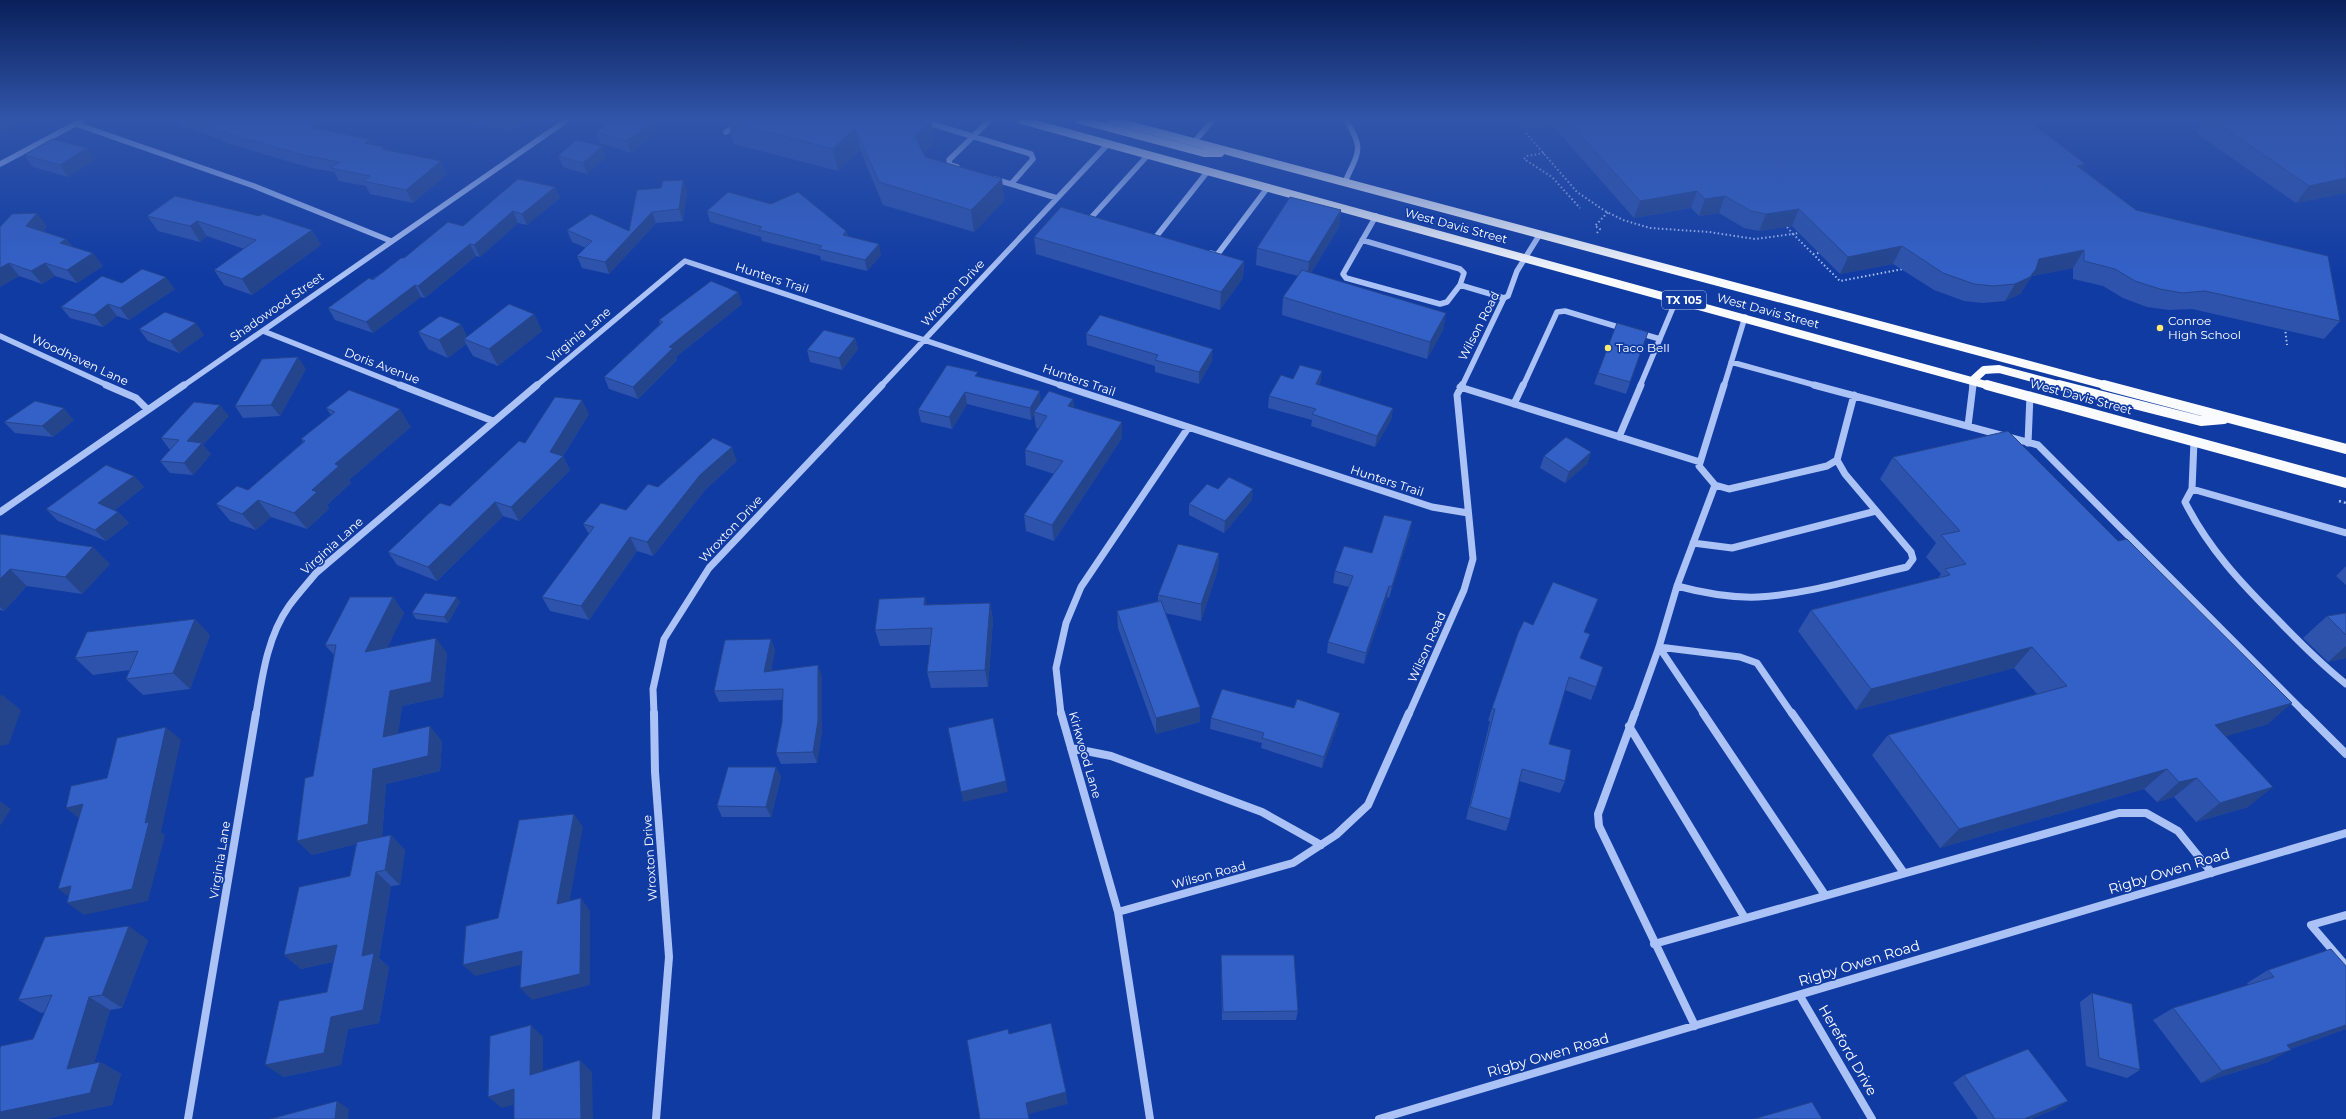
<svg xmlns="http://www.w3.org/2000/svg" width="2346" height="1119" viewBox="0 0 2346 1119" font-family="Montserrat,sans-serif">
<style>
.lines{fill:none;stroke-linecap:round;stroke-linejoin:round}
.path-far1{stroke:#abc2f6;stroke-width:2;stroke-dasharray:1.5 2.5;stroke-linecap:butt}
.path{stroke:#abc2f6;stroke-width:2.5;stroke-dasharray:2 3;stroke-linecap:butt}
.minor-far2{stroke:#abc2f6;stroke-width:5.5}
.minor-far1{stroke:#abc2f6;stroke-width:7}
.minor{stroke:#abc2f6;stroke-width:8}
.major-far1{stroke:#f9fbff;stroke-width:8}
.major{stroke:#f9fbff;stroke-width:10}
.wall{fill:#2d53ac}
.shaded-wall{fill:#24448c}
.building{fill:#3461c8;stroke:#24448c}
.poi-dot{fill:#ffeb6f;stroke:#103ba3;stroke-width:1.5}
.labels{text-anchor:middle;stroke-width:3.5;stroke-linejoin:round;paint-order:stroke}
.shield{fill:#103ba3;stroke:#b7c4e3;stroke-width:1}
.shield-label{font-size:11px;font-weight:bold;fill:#fff}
.street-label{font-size:12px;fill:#fff;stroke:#103ba3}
.poi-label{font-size:12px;fill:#fff;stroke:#103ba3;text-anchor:start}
.near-street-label{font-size:14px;fill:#fff;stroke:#103ba3}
</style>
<rect width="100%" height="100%" fill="#103ba3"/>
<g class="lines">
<path class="path-far1" d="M1526 133 1577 192 1605 211 1623 220 1650 228 1709 232 1755 239 1793 234 1840 281 1903 269
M1544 153 1527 156 1524 159 1552 177 1580 208
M1787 227 1793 234 1799 233
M1597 233 1600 229 1595 226 1608 212
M1813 254 1819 253
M2285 328 2287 345"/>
<path class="path" d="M2339 501 2346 503"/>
<path class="minor-far2" d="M919 120 1031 154 1033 159 1011 184
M76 124 254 186 391 241
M726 132 742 120
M1194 142 1213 120
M0 164 83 120
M957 167 950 165 949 160 990 120
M994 179 1057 198
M1345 182C1358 152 1365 150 1346 120
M1376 216 1343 274 1346 278 1440 304 1447 302 1460 285 1504 298
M1093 221 1089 220 1148 155
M1155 238 1208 171
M1362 240 1460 269 1464 273 1460 285
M1211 253 1217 255 1268 187
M263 331 402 386
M1639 333 1660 339
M0 336 109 386
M1731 362 1818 386
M183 386 567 120
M536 386 685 261 1063 386
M881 386 1108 144
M1462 386 1504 298 1508 296 1517 271 1540 234
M1523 386 1557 312 1565 311 1625 329
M1640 386 1677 298
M1724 386 1745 317
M1972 386 1973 380"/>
<path class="minor-far1" d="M106 385 136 398 147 409
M400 385 493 421
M1060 385 1432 507 1468 513
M1814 385 2038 445 2306 714
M1460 387 1700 462
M1514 404 1523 385
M1968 426 1973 385
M1619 437 1641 385
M2194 441 2192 489 2346 533
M2028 443 2030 395
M1715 485 1729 489 1827 466 1837 460 1854 395
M2192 489 2185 502C2208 548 2241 583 2277 619 2299 642 2321 664 2346 684
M0 512 184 385
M1693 543 1732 548 1876 511
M1677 586 1715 485 1699 466 1724 385
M1659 647 1740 657 1757 663 1792 714
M1659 647 1704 714
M256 714C262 678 267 637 289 606 297 595 307 584 316 573L537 385
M654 714 653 689 664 639 709 568 882 385
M1061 714 1056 668 1066 623 1081 587 1188 428
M1409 714 1464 590 1473 559 1457 395 1462 385
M1635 714 1659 647 1677 586C1703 593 1731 598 1758 597 1809 594 1858 578 1907 567L1913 559 1911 552 1845 474 1837 460"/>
<path class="minor" d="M654 713 655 772 669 957 656 1119
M1061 713 1118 912 1150 1119
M1635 713 1598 814 1599 826 1695 1026
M1703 713 1825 895
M1792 713 1904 873
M2305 713 2346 754
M1629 726 1745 918
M1071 748 1111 756 1262 812 1321 845
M1118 912 1293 863 1336 835 1368 805 1409 713
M2346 915 2311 925 2346 966
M1654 944 2119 813H2146L2178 831 2212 873
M1800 996 1872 1119
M188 1119 256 713
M1379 1119 2346 833"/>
<path class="major-far1" d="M1021 120 1990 386
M1080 120 1204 153H1220
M1111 120 2108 386
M1973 380 1984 370 1999 369 2063 386"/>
<path class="major" d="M1987 385 2346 483
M2059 385 2201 421 2224 419
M2104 385 2346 449"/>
</g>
<path class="wall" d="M177 120H312L325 130 373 145 447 174 413 203 370 194 366 186 339 181 334 172 311 168 223 142 222 140 182 127Z
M447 120H530L514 131Z
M612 120H657L660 130 631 153 600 143 596 132Z
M1516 120H2028L2082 169 2136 210 2340 321 2324 339 2192 309 2169 310 2147 307 2123 298 2103 286 2073 279V268L2032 276 2020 294 2005 301 1982 303 1964 301 1934 290 1893 264 1840 274 1792 226 1759 231 1744 228 1719 213 1699 216 1691 208 1634 218 1553 126 1524 130Z
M2205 120H2346V193L2296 203 2196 133Z
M931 121 934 143 923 154 925 157 1002 179 1004 201 974 232 883 205 860 150 838 171 734 144 728 122Z
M602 146 606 157 587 174 563 167 558 156Z
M87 148 95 160 68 177 33 167 24 155Z
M683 180 687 191 683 221 656 223 609 274 582 268 577 256 586 248 572 242 567 230 629 231 661 188Z
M555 187 560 198 527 225 518 223 480 257 476 256 425 298 421 297 373 333 335 320 328 308 404 258 463 226Z
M1341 210 1339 227 1311 273 1446 313 1443 330 1427 359 1282 315 1283 297 1298 276 1256 265 1257 248Z
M707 211 846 231 848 236 881 255 867 271 821 260 820 256 762 241 761 237 710 222Z
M147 216 312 230 321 245 252 295 224 285 214 270 244 249 207 236 200 242 158 231Z
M47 226 43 231 66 239 72 246 103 266 77 283 55 276 42 284 19 276 0 287V227Z
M1034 237 1244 261 1243 278 1220 310 1036 254Z
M122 283 175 289 129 320 117 316 103 327 70 318 61 307Z
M738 292 742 304 676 357 677 360 638 399 609 389 604 377 660 324 659 320Z
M534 314 542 331 498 366 473 356 466 344 448 358 428 349 418 332 467 336Z
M139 329 204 335 179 353 148 341Z
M1648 332 1626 394 1594 384 1598 373Z
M1086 334 1212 361 1199 384 1155 372V366L1087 345Z
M855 338 858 349 842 370 810 362 807 350Z
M306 369 280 416 243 418 235 406Z
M1322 371 1320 383 1319 385 1393 408 1391 420 1375 447 1311 426 1312 420 1268 408 1269 396 1293 379Z
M978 376 1041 402 1073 399 1074 408 1122 438 1054 541 1026 531 1024 515 1054 474 1026 465 1025 450 1039 429 1036 428 1034 414 1031 420 967 404 952 429 921 422 918 410Z
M326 408 411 427 349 480 351 483 327 505 329 509 307 529 271 517 256 530 230 521 216 504 248 490 303 442 301 439 331 415Z
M589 414 563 456 570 470 519 521 503 516 437 581 397 565 388 552 450 506 525 443Z
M229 416 203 445 211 454 193 475 170 473 160 461 170 450 161 438Z
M74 420 53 437 15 433 4 422Z
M1591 452 1587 464 1565 483 1540 468 1544 456Z
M1893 457 2268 724 2226 736 2248 807 2196 822 2174 797 2157 802 2144 789 1940 848 1872 755 1888 735 2037 694 2014 668 1856 710 1798 631 1811 610 1938 578 1941 574 1926 557 1936 543 1880 479Z
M737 461 706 489 653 556 637 551 589 620 550 611 542 597 589 534 583 524 626 510 658 487Z
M134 476 144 487 115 510 118 512 129 523 106 541 58 521 46 509Z
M1218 489 1252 500 1224 533 1189 515V504Z
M1410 533 1389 598 1387 597 1364 664 1327 653 1328 642 1349 587 1333 583 1335 571Z
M0 534 110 564 82 594 27 586 4 611 0 610Z
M1219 553 1218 569 1201 621 1165 613 1200 707V722L1156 734 1118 628 1117 611 1158 601V595Z
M2346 566V585L2336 576Z
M393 597 404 613 387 648 447 653 443 697 402 706 398 733 442 741 440 771 386 784 382 837 391 835 405 850 400 885 391 886 379 958 389 967 379 1023 348 1029 341 1065 283 1077 327 992 333 962 301 969 284 955 350 876 356 844 312 855 297 841 313 776 334 655 325 645Z
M925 597 926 605 990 603 993 620 988 687 931 688 927 672 930 645 880 646 875 630Z
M1598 599 1584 632 1580 658 1596 687 1591 700 1565 690 1549 744 1565 781 1560 793 1519 781 1510 819 1506 831 1466 819 1490 721H1488L1492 708Z
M460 602 448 623 416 619 412 613Z
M2346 613V658L2328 662 2303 638 2327 616Z
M210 635 190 689 143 695 126 679 130 670 93 675 75 658Z
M771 639 775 650 771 671 822 676V731L817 763 781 764 776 753 782 722 783 700 719 702 714 691Z
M1211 718 1338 724 1322 768 1261 748 1262 743 1210 729Z
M776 767 781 777 771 817H722L717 806Z
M148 940 122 1008 110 1010 94 1063 100 1062 121 1074 112 1105 44 1119H0L45 1012 41 1013 18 1000Z
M1221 955 1298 1011 1296 1020H1222L1221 964Z
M2268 970 2346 1029 2290 1049 2268 1062 2201 1083 2153 1020 2173 1008 2248 985 2247 983Z
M2092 993 2140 1070 2127 1078 2086 1066 2080 1002Z
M1964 1075 2068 1101 2055 1109 2031 1119H1978L1953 1083Z"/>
<path class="shaded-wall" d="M0 120H25L2 134 0 132Z
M509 120H530L514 131Z
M655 120H657L660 130 631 153 627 141Z
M1527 120H1554L1553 126 1524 130Z
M931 121 934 143 918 158 915 136Z
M320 122 327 134 312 128Z
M855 128 860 150 838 171 833 149Z
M370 139 377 152 365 143Z
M602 146 606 157 587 174 583 163Z
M87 148 95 160 68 177 60 165Z
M441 161 447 174 413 203 406 190Z
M2085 164 2075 181 2077 166Z
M2346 178V193L2296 203 2309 186Z
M1002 179 1004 201 974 232 971 210Z
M683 180 687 191 683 221 679 209Z
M555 187 560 198 527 225 522 214Z
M1697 191 1691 208 1634 218 1640 201Z
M1725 196 1719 213 1699 216 1705 199Z
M1799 209 1792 226 1759 231 1766 214Z
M1341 210 1339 227 1307 279 1309 262Z
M513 211 518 223 480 257 474 245Z
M652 212 656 223 609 274 605 262Z
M37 213 47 226 36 238 26 226Z
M197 221 207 236 200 242 190 226Z
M312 230 321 245 252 295 242 279Z
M846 231 849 242 843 235Z
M66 239 76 252 60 243Z
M470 244 476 256 425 298 418 286Z
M879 244 881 255 867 271 865 260Z
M1902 246 1893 264 1840 274 1848 257Z
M2084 250 2073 268 2032 276 2020 294 2005 301 2015 284 2039 259Z
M93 253 103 266 77 283 67 270Z
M1244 261 1243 278 1220 310 1221 292Z
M9 263 19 276 0 287V268Z
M45 263 55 276 42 284 31 271Z
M166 277 175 289 129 320 120 308Z
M415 285 421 297 373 333 366 322Z
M738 292 742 304 676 357 677 360 638 399 633 387 669 347Z
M108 304 117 316 103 327 94 315Z
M1446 313 1443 330 1427 359 1430 342Z
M534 314 542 331 498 366 489 349Z
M196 323 204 335 179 353 170 341Z
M461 324 470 341 464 339 466 344 448 358 439 340Z
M855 338 858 349 842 370 839 358Z
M1213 349 1212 361 1199 384V372Z
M298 357 306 369 280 416 271 405Z
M1322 371 1320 383 1314 395 1316 384Z
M1040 391 1041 403 1034 412V414L1031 420 1030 408Z
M965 392 967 404 952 429 949 417Z
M1073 399 1075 414 1068 406Z
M582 400 589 414 562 457 563 456 570 470 519 521 511 507 550 452Z
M220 405 229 416 203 445 211 454 193 475 184 463 187 441Z
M64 408 74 420 53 437 42 426Z
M1393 408 1391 420 1375 447 1377 436Z
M400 409 411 427 349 480 351 483 327 505 329 509 307 529 294 513 312 490 335 464Z
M1122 422V438L1054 541 1052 525Z
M732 447 737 461 706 489 653 556 647 542 700 475Z
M1591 452 1587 464 1565 483 1569 472Z
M134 476 144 487 109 515 98 503Z
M1253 489 1252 500 1224 533 1225 521Z
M258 500 271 517 256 530 242 514Z
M495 502 503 516 437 581 428 567Z
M118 512 129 523 106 541 95 530Z
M1412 521 1410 533 1389 598 1392 586Z
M630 537 637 551 589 620 581 606Z
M93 547 110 564 82 594 65 577Z
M1219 553 1218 569 1201 621V604Z
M10 569 27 586 4 611 0 607V579Z
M1389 586 1387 597 1364 664 1366 653Z
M393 597 404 613 378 667 365 652Z
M457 597 460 602 448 623 444 617Z
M925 597 929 614 924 605Z
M990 603 993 620 988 687 985 670Z
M195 619 210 635 190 689 173 673Z
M436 638 447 653 443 697 402 706 396 751 383 737 390 691Z
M771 639 775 650 769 683 764 672Z
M2346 646V658L2328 662Z
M2032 647 2014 668 1856 710 1871 689Z
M818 665 822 676V731L817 763 813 752Z
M1 694 21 710 9 744 0 746V698Z
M2292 703 2268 724 2193 746 2215 725Z
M1200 707V722L1156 734V718Z
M1340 713 1338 724 1322 768 1324 757Z
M430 726 442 741 440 771 386 784 382 838 312 855 297 841 373 769Z
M166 727 181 740 161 832 165 835 148 901 84 915 67 903 145 823Z
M776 767 781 777 771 817 766 807Z
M2167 769 2144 789 1940 848 1959 829Z
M2197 778 2174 797 2157 802 2179 782Z
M1006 781 1008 792 963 802 961 792Z
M2273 787 2248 807 2196 822 2220 803Z
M0 801 11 809 0 826Z
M83 804 82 821 66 808Z
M574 814 583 827 567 916 557 904Z
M391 835 405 850 400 885 385 870Z
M376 872 391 886 379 958 389 967 379 1023 348 1029 341 1065 283 1077 265 1065 362 956Z
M71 886 75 901 58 889Z
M581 898 590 911V985L532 1000 520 988Z
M129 926 148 940 122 1008 102 995Z
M337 945 352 958 301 969 284 955Z
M522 951 533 962 475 976 463 965Z
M89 997 110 1010 89 1081 67 1069Z
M531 1025 543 1037V1086L530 1075Z
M2346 1025V1029L2265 1058 2287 1045Z
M2291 1050 2268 1062 2201 1083 2222 1071Z
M580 1060 592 1072 593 1119H581Z
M100 1062 121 1074 112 1105 44 1119H0V1112Z
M514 1089 527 1101 502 1108 488 1097Z
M1066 1092 1068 1104 1029 1114 1030 1119H1029L1026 1103Z
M337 1101 349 1109 348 1119H335Z
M2068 1101 2055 1109 2031 1119H2024Z"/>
<path class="building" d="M189 120H312L320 122 312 128 370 139 365 143 384 147 382 149 441 161 406 190 363 181 370 176 331 168 339 162 303 155 215 130 217 129Z
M612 120H655L627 141 596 132Z
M731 120H927L931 121 915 136 925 157 1002 179 971 210 879 182 855 128 833 149 728 122Z
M1567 120H2028L2085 164 2077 166 2136 210 2328 256 2340 321 2205 291 2182 293 2160 289 2135 281 2115 269 2084 261V250L2039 259 2036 269 2030 277 2015 284 1993 286 1974 284 1943 273 1902 246 1848 257 1799 209 1766 214 1751 211 1725 196 1705 199 1697 191 1640 201Z
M2213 120H2346V178L2309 186Z
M52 139 87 148 60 165 24 155Z
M576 140 602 146 583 163 558 156Z
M518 179 555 187 522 214 513 211 474 245 470 244 418 286 415 285 366 322 328 308 369 278 373 280 401 258H404L448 222 463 226Z
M683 180 679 209 652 212 605 262 577 256 592 241 567 230 591 214 629 231 637 190 661 188 663 181Z
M728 192 771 204 798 192 846 231 843 235 879 244 865 260 819 249 822 246 759 230 762 227 707 211Z
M175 196 259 216 263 214 312 230 242 279 214 270 256 240 197 221 190 226 147 216Z
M1290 197 1341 210 1309 262 1257 248Z
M1061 207 1244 261 1221 292 1034 237Z
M37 213 26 226 66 239 60 243 93 253 67 270 45 263 31 271 9 263 0 268V227L12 214Z
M142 269 166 277 120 308 108 304 94 315 61 307 102 276 122 283Z
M1302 270 1446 313 1430 342 1283 297Z
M711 281 738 292 669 347 673 348 633 387 604 377 663 322 659 320Z
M509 304 534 314 489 349 464 339Z
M165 312 196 323 170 341 139 329Z
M1100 315 1213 349 1199 372 1155 360 1158 355 1086 334Z
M440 316 461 324 439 340 418 332Z
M1617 323 1648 332 1630 382 1598 373Z
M824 330 855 338 839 358 807 350Z
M298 357 271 405 235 406 262 359Z
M947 365 978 372 975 376 1040 391 1030 408 965 392 949 417 918 410Z
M1300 365 1322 371 1316 384 1393 408 1377 436 1312 414 1316 409 1269 396 1281 375 1293 379Z
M349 390 400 409 335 464 339 466 312 490 317 492 294 513 258 500 242 514 216 504 237 486 248 490 305 441 301 439 335 412 326 408Z
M1049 391 1073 399 1068 406 1122 422 1052 525 1024 515 1063 461 1025 450 1047 416 1034 412Z
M555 397 582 400 550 452 563 456 511 507 495 502 428 567 388 552 440 503 450 506 519 441 525 443Z
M35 401 64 408 42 426 4 422Z
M194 402 220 405 187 441 202 443 184 463 160 461 179 440 161 438Z
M2008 431 2118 541 2127 539 2292 703 2215 725 2273 787 2220 803 2197 778 2179 782 2167 769 1959 829 1888 735 2067 686 2032 647 1871 689 1811 610 1950 575 1945 569 1966 564 1941 535 1960 531 1893 457Z
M1566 437 1591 452 1569 472 1544 456Z
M713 438 732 447 700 475 647 542 630 537 581 606 542 597 594 527 583 524 601 503 626 510 648 484 658 487Z
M106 465 134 476 98 503 118 512 95 530 46 509Z
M1229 477 1253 489 1225 521 1189 504 1207 484 1218 489Z
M1384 515 1412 521 1392 586H1389L1366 653 1328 642 1353 576 1335 571 1344 546 1372 553Z
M0 534 93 547 65 577 10 569 0 579Z
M1178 544 1219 553 1201 604 1158 595Z
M1553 582 1598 599 1584 632 1590 634 1580 658 1603 667 1596 687 1569 677 1549 744 1571 750 1565 781 1522 769 1510 819 1470 807 1495 709 1492 708 1518 633 1524 621 1533 625Z
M425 593 457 597 444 617 412 613Z
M350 597H393L365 652 436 638 431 682 390 691 383 737 430 726 428 756 373 769 368 824 297 841 305 778 313 776 336 645H325Z
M925 597 924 605 990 603 985 670 927 672 932 628 875 630 879 599Z
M1161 601 1200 707 1156 718 1117 611Z
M2346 613V635L2327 616Z
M195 619 173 673 126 679 138 651 75 658 87 632Z
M771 639 764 672 818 665V721L813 752 776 753 782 722 783 689 714 691 725 640Z
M1222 689 1294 708 1297 699 1340 713 1324 757 1262 738 1264 733 1211 718Z
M993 718 1006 781 961 792 948 728Z
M166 727 145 823 149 822 132 889 67 903 71 886 58 889 83 804 66 808 71 786 107 778 117 738Z
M728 767H776L766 807 717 806Z
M574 814 557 904 581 898 580 974 520 988 522 951 463 965 466 926 498 918 519 820Z
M391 835 385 870 376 872 362 956 374 953 363 1010 331 1017 324 1053 265 1065 279 1001 327 992 337 945 284 955 299 887 350 876 357 842Z
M129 926 102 995 89 997 67 1069 100 1062 90 1093 0 1112V1048L1 1046 33 1039 52 995 18 1000 45 937Z
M2331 949 2346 966V1025L2287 1045 2291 1050 2222 1071 2173 1008 2274 977 2268 970Z
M1221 955H1294L1298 1011 1223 1012Z
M2092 993 2132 1004 2140 1070 2099 1058Z
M1051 1023 1066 1092 1026 1103 1029 1119H980L967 1040 1008 1029 1009 1034Z
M531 1025 530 1075 580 1060 581 1119H514V1089L488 1097 490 1036Z
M2028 1049 2068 1101 2024 1119H1995L1964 1075Z
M337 1101 335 1119H270Z
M1812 1102 1822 1119H1754Z"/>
<linearGradient id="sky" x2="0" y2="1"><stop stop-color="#09205a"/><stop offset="0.43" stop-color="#3155a9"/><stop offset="1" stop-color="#3155a9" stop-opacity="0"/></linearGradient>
<rect width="2346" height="276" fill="url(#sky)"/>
<g class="poi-dot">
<circle cx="2160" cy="328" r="4"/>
<circle cx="1608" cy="348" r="4"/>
</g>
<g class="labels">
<rect class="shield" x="1662" y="291" width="44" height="18" rx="3"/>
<g class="shield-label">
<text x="1684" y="304">TX 105</text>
</g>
<g class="street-label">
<text transform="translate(1456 226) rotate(15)" y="4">West Davis Street</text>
<text transform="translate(772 278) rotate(18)" y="4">Hunters Trail</text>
<text transform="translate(953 293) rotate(-47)" y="4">Wroxton Drive</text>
<text transform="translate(277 307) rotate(-35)" y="4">Shadowood Street</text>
<text transform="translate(1768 311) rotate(15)" y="4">West Davis Street</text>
<text transform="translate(1479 326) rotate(-63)" y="4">Wilson Road</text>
<text transform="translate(579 335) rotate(-40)" y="4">Virginia Lane</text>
<text transform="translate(80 360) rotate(25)" y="4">Woodhaven Lane</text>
<text transform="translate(382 366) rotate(21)" y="4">Doris Avenue</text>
<text transform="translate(1079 380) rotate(19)" y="4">Hunters Trail</text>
<text transform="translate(2081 397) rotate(15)" y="4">West Davis Street</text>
<text transform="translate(1387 481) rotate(18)" y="4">Hunters Trail</text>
<text transform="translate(731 529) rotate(-47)" y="4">Wroxton Drive</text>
<text transform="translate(332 546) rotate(-42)" y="4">Virginia Lane</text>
<text transform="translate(1427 647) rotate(-66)" y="4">Wilson Road</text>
<text transform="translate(1085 755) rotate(74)" y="4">Kirkwood Lane</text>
<text transform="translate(650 858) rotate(-94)" y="4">Wroxton Drive</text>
<text transform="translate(220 860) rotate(-81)" y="4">Virginia Lane</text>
<text transform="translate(1209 875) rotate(-15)" y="4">Wilson Road</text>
</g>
<g class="poi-label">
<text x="2168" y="325">Conroe<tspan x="2168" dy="14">High School</tspan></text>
<text x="1616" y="352">Taco Bell</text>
</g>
<g class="near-street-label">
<text transform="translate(2169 871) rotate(-17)" y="5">Rigby Owen Road</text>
<text transform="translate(1859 963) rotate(-17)" y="5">Rigby Owen Road</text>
<text transform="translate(1848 1050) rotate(60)" y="5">Hereford Drive</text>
<text transform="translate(1548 1055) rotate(-16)" y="5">Rigby Owen Road</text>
</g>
</g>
</svg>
